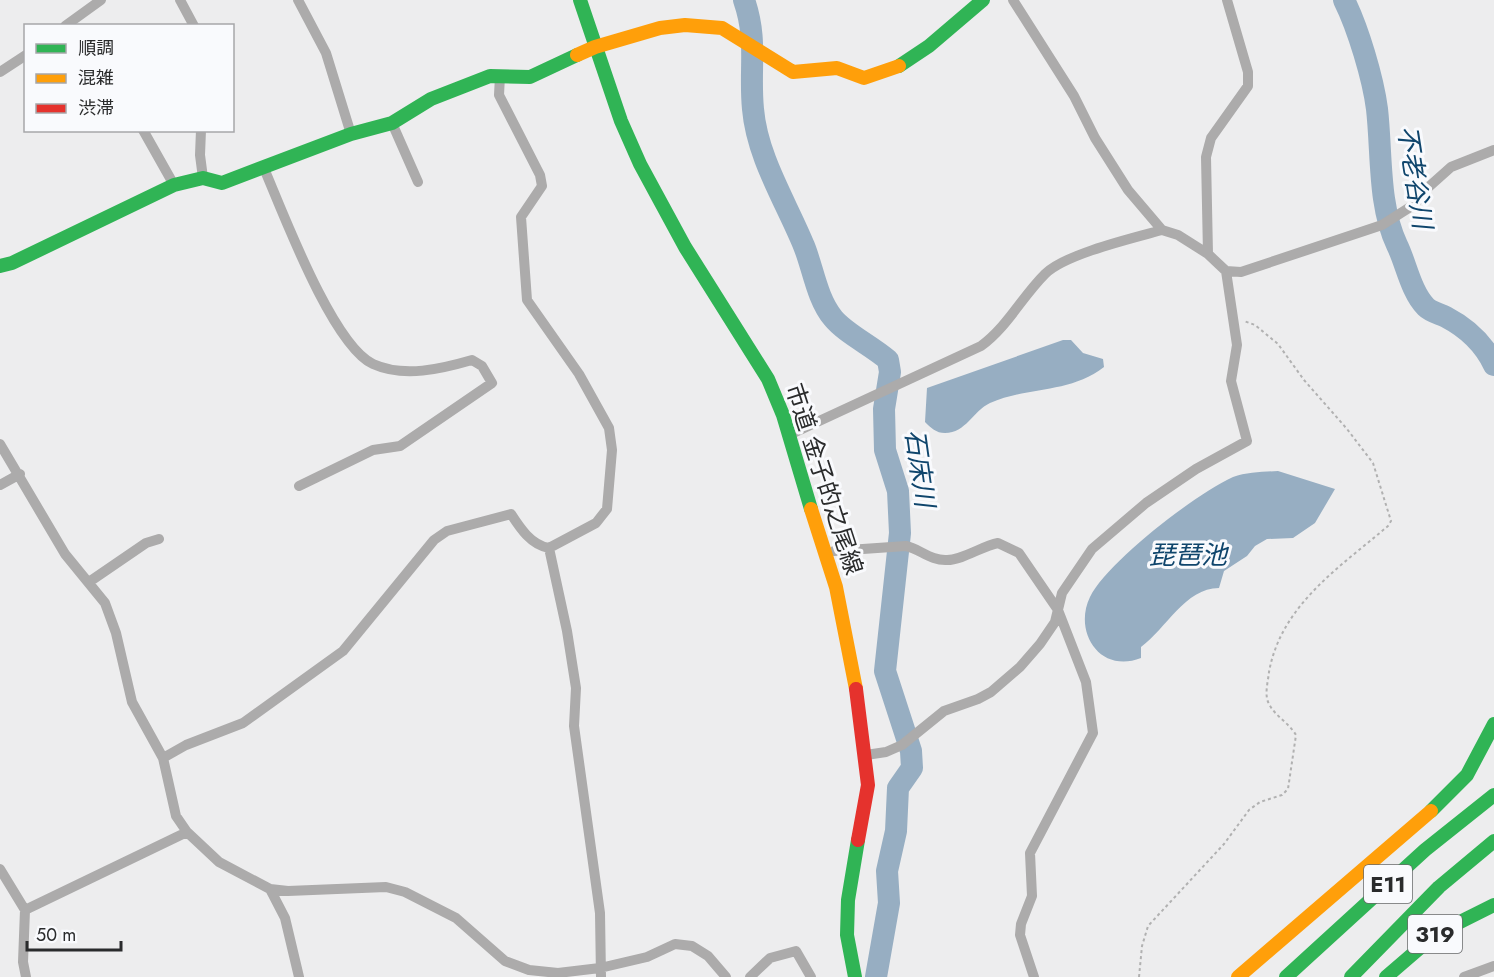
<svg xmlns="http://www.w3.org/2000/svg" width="1494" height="977" viewBox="0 0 1494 977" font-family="Jost,'Noto Sans JP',sans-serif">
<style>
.water{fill:#97aec2}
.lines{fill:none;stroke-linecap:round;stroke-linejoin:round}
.river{stroke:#97aec2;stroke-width:22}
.path{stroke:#b1b1b1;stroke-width:2;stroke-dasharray:3 3;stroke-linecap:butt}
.street{stroke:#acabab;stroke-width:10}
.fast{stroke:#30b455;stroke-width:14}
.slow{stroke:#ff9f0a;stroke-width:14}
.jam{stroke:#e5322d;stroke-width:14}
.labels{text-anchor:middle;stroke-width:6;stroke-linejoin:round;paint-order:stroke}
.shield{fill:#f9fafd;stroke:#68696b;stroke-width:1.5}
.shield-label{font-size:22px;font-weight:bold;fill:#2a2b2c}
.street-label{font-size:24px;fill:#2a2b2c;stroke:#f9fafd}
.water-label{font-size:26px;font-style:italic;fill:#0f456c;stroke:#f9fafd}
</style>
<rect width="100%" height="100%" fill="#ededee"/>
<path class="water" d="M1063 340H1071L1083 353 1103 359 1104 367C1069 394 1029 386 990 403 973 411 966 433 945 433 936 433 931 428 925 422L927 388Z
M1278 471 1335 489 1315 523 1293 538 1267 539 1255 546 1247 556 1224 571 1219 588C1185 588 1166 629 1141 647V658C1100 674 1073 632 1090 597 1107 562 1197 493 1233 477 1247 472 1263 472 1278 471Z"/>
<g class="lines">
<path class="river" d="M744 0C758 40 749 69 753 109 757 157 786 202 804 246 813 268 817 299 833 318 845 333 872 346 888 360L890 372 884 409 885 450 898 491 900 533 885 671 911 751 912 768 898 788 896 831 887 871 889 903 876 977
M1344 0C1358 28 1373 78 1377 109 1382 153 1378 205 1397 245 1406 263 1411 292 1426 307 1431 312 1440 314 1446 317 1467 328 1484 344 1494 365"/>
<path class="path" d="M1139 977 1142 946 1148 926 1224 844 1249 810 1260 802 1282 795 1288 789 1296 735C1289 723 1275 716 1269 704 1264 695 1268 682 1269 672 1281 605 1340 567 1388 526L1391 521 1373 463 1347 429 1304 380 1278 344 1255 325 1244 321"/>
<path class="street" d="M180 0 194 26
M298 0 326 53 351 134
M1013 0 1074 96 1095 138 1128 190 1162 230
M65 26 101 0
M0 72 26 55
M392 123 418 182
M143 130 174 185
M201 130 200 155 203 178
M263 166C282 210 332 345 373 364 404 378 441 369 472 360L482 366 492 383 400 446 373 450 299 486
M1208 254 1206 157 1211 138 1248 86V72L1227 0
M789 435 981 346C1008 326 1021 298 1045 274 1065 254 1133 238 1162 230L1178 235 1208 254 1226 271 1241 272 1382 225 1415 204 1423 192 1451 167 1494 150
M0 444 65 554 105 603 116 633 132 702 163 758 176 816 187 832 219 862 270 889 288 891 386 887 405 892 456 918 505 961 529 970 558 973 600 968 647 957 675 944 692 946 708 956 726 977
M0 485 20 474
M549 548 567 631 576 688 574 726 600 913 601 977
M834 551 906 546C920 549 931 561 947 560 963 560 982 546 998 543L1019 553 1058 610 1086 682 1093 733 1030 853 1032 896 1021 924 1020 935 1034 977
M89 582 146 543 159 539
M866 755 886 752 902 745 944 711 978 699 991 692 1020 667 1040 644 1055 622 1062 593 1092 549 1146 503 1196 469 1247 441 1231 381 1237 345 1226 271
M163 758 186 745 243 723 343 651 434 540 447 531 511 514C520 528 531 545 549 548L596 523 607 509 612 450 609 428 579 374 527 300 521 217 542 186 540 175 499 95 500 76
M0 869 25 910 23 962 26 977
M270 889 285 918 299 977
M25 910 187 832
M750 977 770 958 796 951 811 977
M1464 977 1494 966"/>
<path class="fast" d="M580 0 621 121 640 164 685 247 768 379 783 415 811 509
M899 66 929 46 983 0
M0 266 12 263 174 185 203 178 222 183 351 134 392 123 431 99 490 76 530 77 577 55
M1431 811 1467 775 1494 724
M855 977 847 935 848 900 858 840
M1286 977 1425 850 1494 795
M1351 977 1439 887 1494 841
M1386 977 1436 934 1494 905"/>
<path class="slow" d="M577 55 595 47 660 28 685 25 722 28 793 72 837 68 864 78 899 66
M811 509 836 587 856 689
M1238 977 1431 811"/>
<path class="jam" d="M856 689 868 785 858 840"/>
</g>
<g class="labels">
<g class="shield">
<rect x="1364" y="865" width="48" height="38" rx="4.5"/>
<rect x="1408" y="915" width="54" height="38" rx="4.5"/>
</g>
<g class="shield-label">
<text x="1388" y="892">E11</text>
<text x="1435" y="942">319</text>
</g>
<g class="street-label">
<text transform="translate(824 479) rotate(72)" y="8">市道 金子的之尾線</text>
</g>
<g class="water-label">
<text transform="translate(1415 177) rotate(81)" y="9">不老谷川</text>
<text transform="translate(920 468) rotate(82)" y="9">石床川</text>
<text x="1188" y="564">琵琶池</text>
</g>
</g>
<rect x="24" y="24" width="210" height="108" fill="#f9fafd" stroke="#a6a7a9" stroke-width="1.5"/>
<rect x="36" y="44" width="30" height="9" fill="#30b455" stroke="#a6a7a9" stroke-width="1.5"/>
<text x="78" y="54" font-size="18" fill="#2a2b2c">順調</text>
<rect x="36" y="74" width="30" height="9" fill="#ff9f0a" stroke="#a6a7a9" stroke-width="1.5"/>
<text x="78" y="84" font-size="18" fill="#2a2b2c">混雑</text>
<rect x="36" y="104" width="30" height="9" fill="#e5322d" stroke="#a6a7a9" stroke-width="1.5"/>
<text x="78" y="114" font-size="18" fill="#2a2b2c">渋滞</text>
<path d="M27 941v9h94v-9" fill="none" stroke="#2a2b2c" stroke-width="3"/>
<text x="36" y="941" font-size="18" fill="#2a2b2c" stroke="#f9fafd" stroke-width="4.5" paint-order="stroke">50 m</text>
</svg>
